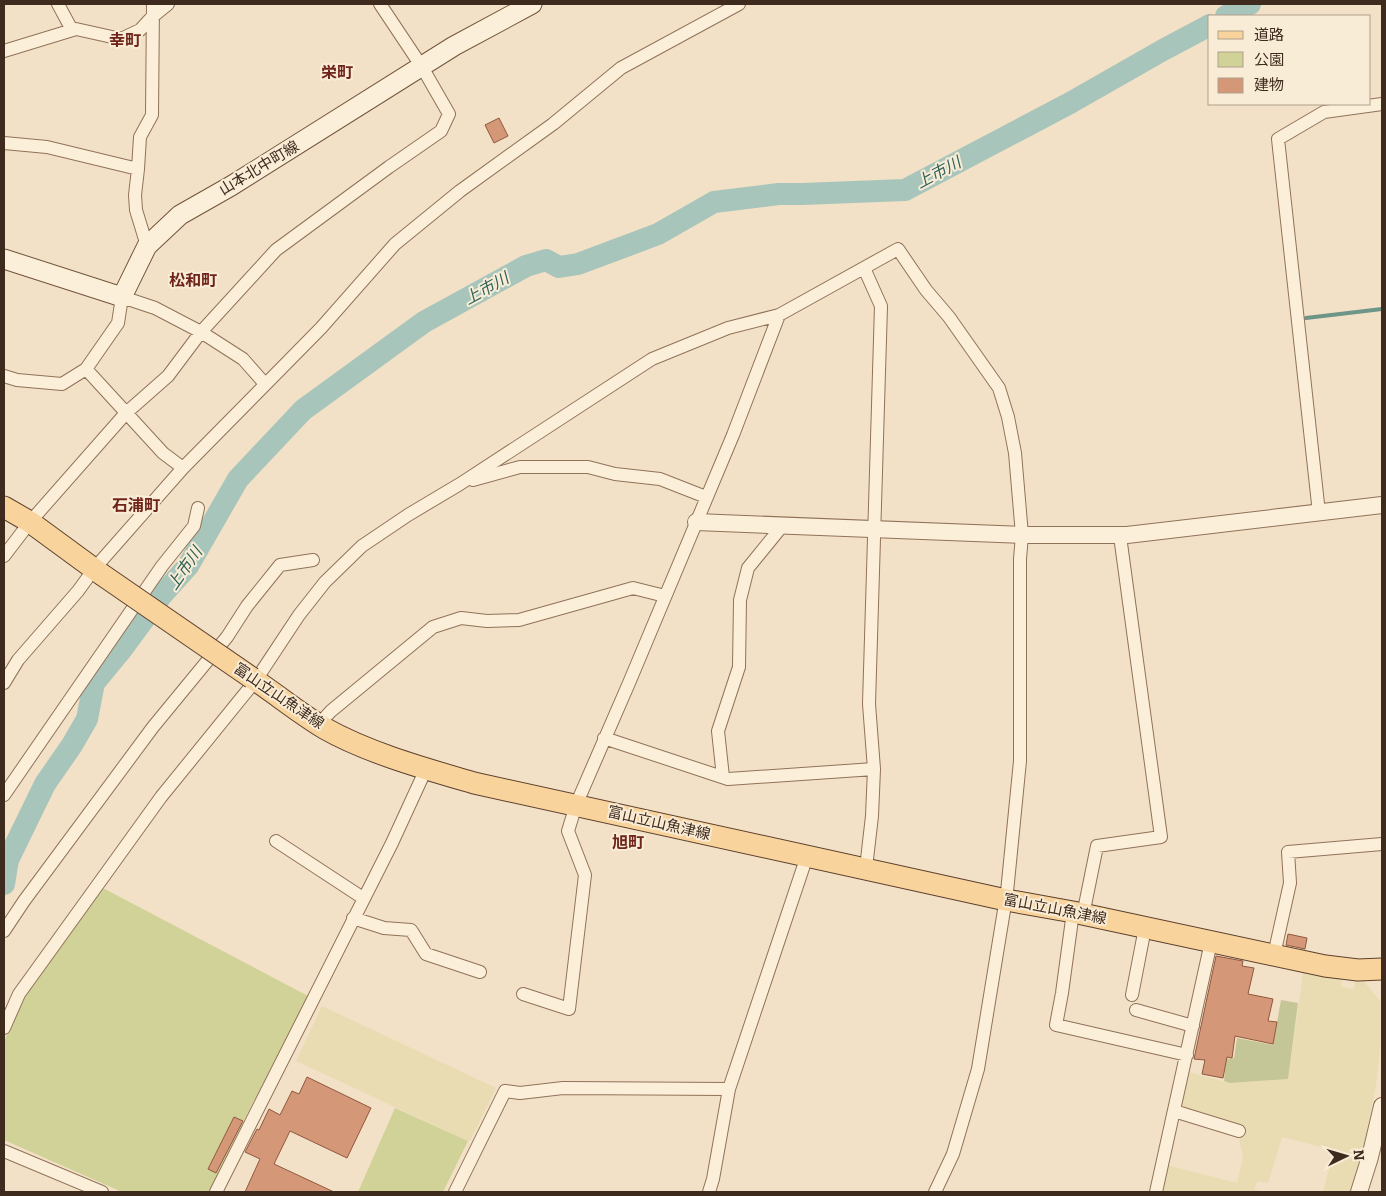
<svg xmlns="http://www.w3.org/2000/svg" width="1386" height="1196" viewBox="0 0 1386 1196" font-family="Bitter,'Noto Sans JP',serif">
<style>
.farmland{fill:#e9dbb2}
.green{fill:#d0d298}
.cemetery{fill:#c5c698}
.lines{fill:none;stroke-linecap:round;stroke-linejoin:round}
.stream{stroke:#6d9588;stroke-width:4}
.river{stroke:#a7c5ba;stroke-width:22}
.building{fill:#d49778;stroke:#91573d}
.minor-casing{stroke:#907259;stroke-width:14}
.tertiary-casing{stroke:#907259;stroke-width:18}
.secondary-casing{stroke:#72533c;stroke-width:21}
.primary-casing{stroke:#5d402e;stroke-width:23}
.minor{stroke:#fcefda;stroke-width:12}
.tertiary{stroke:#fcefda;stroke-width:16}
.secondary{stroke:#fcefda;stroke-width:19}
.primary{stroke:#f8d39b;stroke-width:21}
.primary-bridge-casing{stroke:#5d402e;stroke-width:23;stroke-linecap:butt}
.primary-bridge{stroke:#f8d39b;stroke-width:21}
.labels{text-anchor:middle;stroke-width:4;stroke-linejoin:round;paint-order:stroke}
.street-label{font-size:15px;fill:#3f2b1e;stroke:#f9ecd6}
.neighbourhood-label{font-size:16px;font-weight:bold;fill:#6f241a;stroke:#f9ecd6}
.water-label{font-size:16px;font-style:italic;fill:#2c6058;stroke:#f9ecd6}
</style>
<rect width="100%" height="100%" fill="#f2e1c6"/>
<path class="farmland" d="M1304 968 1342 977 1341 987 1354 989 1355 979H1362L1380 1001V1049L1376 1085 1358 1173 1352 1192H1323L1334 1150 1282 1137 1268 1183 1258 1181 1254 1189 1263 1192H1161L1166 1165 1237 1183 1243 1157 1239 1138 1244 1127 1183 1111 1178 1108 1188 1072 1230 1083 1288 1079Z
M322 1006 496 1088 471 1139 468 1141 296 1061Z"/>
<path class="green" d="M101 887 308 996 243 1122 210 1192H122L4 1140V1042L21 1001Z
M395 1108 468 1141 443 1192H358Z"/>
<path class="cemetery" d="M1281 1000 1298 1003 1288 1079 1230 1083 1224 1081 1226 1059 1234 1058 1237 1038 1273 1045Z"/>
<g class="lines">
<path class="stream" d="M1306 318 1382 309"/>
<path class="river" d="M1226 16 1250 4
M4 884 8 860 45 784 72 745 87 719 94 683 122 649 161 596 188 566 238 479 303 410 424 322 526 266 546 260 559 267 578 264 658 234 714 202 779 194H802L905 190 1070 103 1163 50 1210 25"/>
</g>
<path class="building" d="M499 118 508 136 494 143 485 125Z
M1288 934 1307 938 1305 949 1286 945Z
M1216 956 1243 961 1242 966 1254 968 1248 994 1273 999 1268 1021 1277 1022 1273 1044 1235 1036 1232 1058 1227 1057 1223 1078 1202 1074 1205 1060 1194 1059Z
M307 1077 371 1108 347 1158 290 1131 274 1164 334 1192H245L260 1159 245 1152 257 1129 259 1130 269 1109 280 1115 292 1091 299 1094Z
M234 1117 243 1121 216 1173 208 1169Z"/>
<g class="lines">
<g class="minor-casing">
<path id="minor" d="M58 4 72 30
M4 51 76 29 121 39 140 30 152 17 168 4
M4 143 47 147 138 169 135 195 136 210 147 246
M138 169 140 137 152 115 153 4
M86 369 118 323 122 297 155 308 201 332 243 359 265 384
M4 376 17 380 62 384 86 369 163 453 183 468
M473 480 520 467H588L615 474 660 479 706 497
M1319 513 1278 139 1324 112 1382 104
M4 556 30 522 126 413 168 376 201 332 276 250 389 167 441 131 449 114 422 67 380 4
M4 683 18 660 78 591 94 569 183 468 321 328 395 244 460 191 553 124 621 68 739 4
M319 724 331 711 433 627 461 618 487 621 519 620 633 588 665 596
M604 738 728 779 874 769 869 704 881 306 864 268
M723 777 718 731 739 667 740 600 748 568 783 525
M4 795 162 566 194 526 198 508
M276 841 363 898
M866 868 872 816 874 769
M1073 912 1062 993 1056 1025 1187 1055
M1083 915 1097 846 1161 837 1120 536
M353 918 384 928 411 930 426 954 480 972
M4 931 24 901 153 727 227 637 247 606 280 565 313 560
M1274 955 1290 883 1288 852 1382 844
M523 994 569 1009 585 875 568 831 576 805 629 683 733 435 779 315
M1132 995 1145 928
M1136 1010 1193 1026
M4 1028 19 994 161 797 256 680 299 615 325 582 362 546 408 515 460 484 652 359 728 328 779 315 898 249 926 290 949 317 999 388 1008 417 1015 453 1022 535 1020 559V761L1007 892 978 1069 953 1154 935 1192
M1174 1111 1239 1131
M4 1151 102 1192
M216 1192 392 843 426 769
M455 1192 505 1091 520 1093 563 1088 729 1089
M709 1192 713 1179 729 1089 807 856
M1156 1192 1211 942"/>
</g>
<g class="tertiary-casing">
<path id="tertiary" d="M696 522 1022 535H1127L1382 505
M1359 1192 1370 1157 1382 1106"/>
</g>
<g class="secondary-casing">
<path id="secondary" d="M4 259 122 297 147 246 180 215 231 186 454 46 532 4"/>
</g>
<g class="primary-casing">
<path id="primary" d="M4 507 30 522 101 574
M252 678C276 694 299 713 324 728 368 753 426 769 474 783L1006 900 1073 912 1325 966 1358 970 1382 969"/>
</g>
<use href="#minor" class="minor"/>
<use href="#tertiary" class="tertiary"/>
<use href="#secondary" class="secondary"/>
<use href="#primary" class="primary"/>
<g class="primary-bridge-casing">
<path id="primary-bridge" d="M101 574 252 678"/>
</g>
<use href="#primary-bridge" class="primary-bridge"/>
</g>
<g class="labels">
<g class="street-label">
<text transform="translate(259 168) rotate(-31)" y="5">山本北中町線</text>
<text transform="translate(279 696) rotate(34)" y="5">富山立山魚津線</text>
<text transform="translate(659 823) rotate(13)" y="5">富山立山魚津線</text>
<text transform="translate(1055 909) rotate(11)" y="5">富山立山魚津線</text>
</g>
<g class="neighbourhood-label">
<text x="125" y="46">幸町</text>
<text x="337" y="78">栄町</text>
<text x="193" y="286">松和町</text>
<text x="136" y="511">石浦町</text>
<text x="628" y="848">旭町</text>
</g>
<g class="water-label">
<text transform="translate(938 172) rotate(-28)" y="6">上市川</text>
<text transform="translate(486 288) rotate(-29)" y="6">上市川</text>
<text transform="translate(184 568) rotate(-55)" y="6">上市川</text>
</g>
</g>
<rect width="1386" height="1196" fill="none" stroke="#3f2b1e" stroke-width="10"/>
<rect x="1208" y="15" width="162" height="90" fill="#f9ecd6" stroke="#af9f8c"/>
<rect x="1218" y="31" width="25" height="8" fill="#f8d39b" stroke="#af9f8c"/>
<text x="1254" y="40" font-size="15" fill="#3f2b1e">道路</text>
<rect x="1218" y="52" width="25" height="15" fill="#d0d298" stroke="#af9f8c"/>
<text x="1254" y="65" font-size="15" fill="#3f2b1e">公園</text>
<rect x="1218" y="78" width="25" height="15" fill="#d49778" stroke="#af9f8c"/>
<text x="1254" y="90" font-size="15" fill="#3f2b1e">建物</text>
<g transform="translate(1346 1156) rotate(85)" stroke="#f9ecd6" stroke-width="4" paint-order="stroke">
<path d="M0-4L9 19L0 12L-9 19Z" fill="#3f2b1e"/>
<text y="-8" font-size="14" font-weight="bold" text-anchor="middle" fill="#3f2b1e">N</text>
</g>
</svg>
